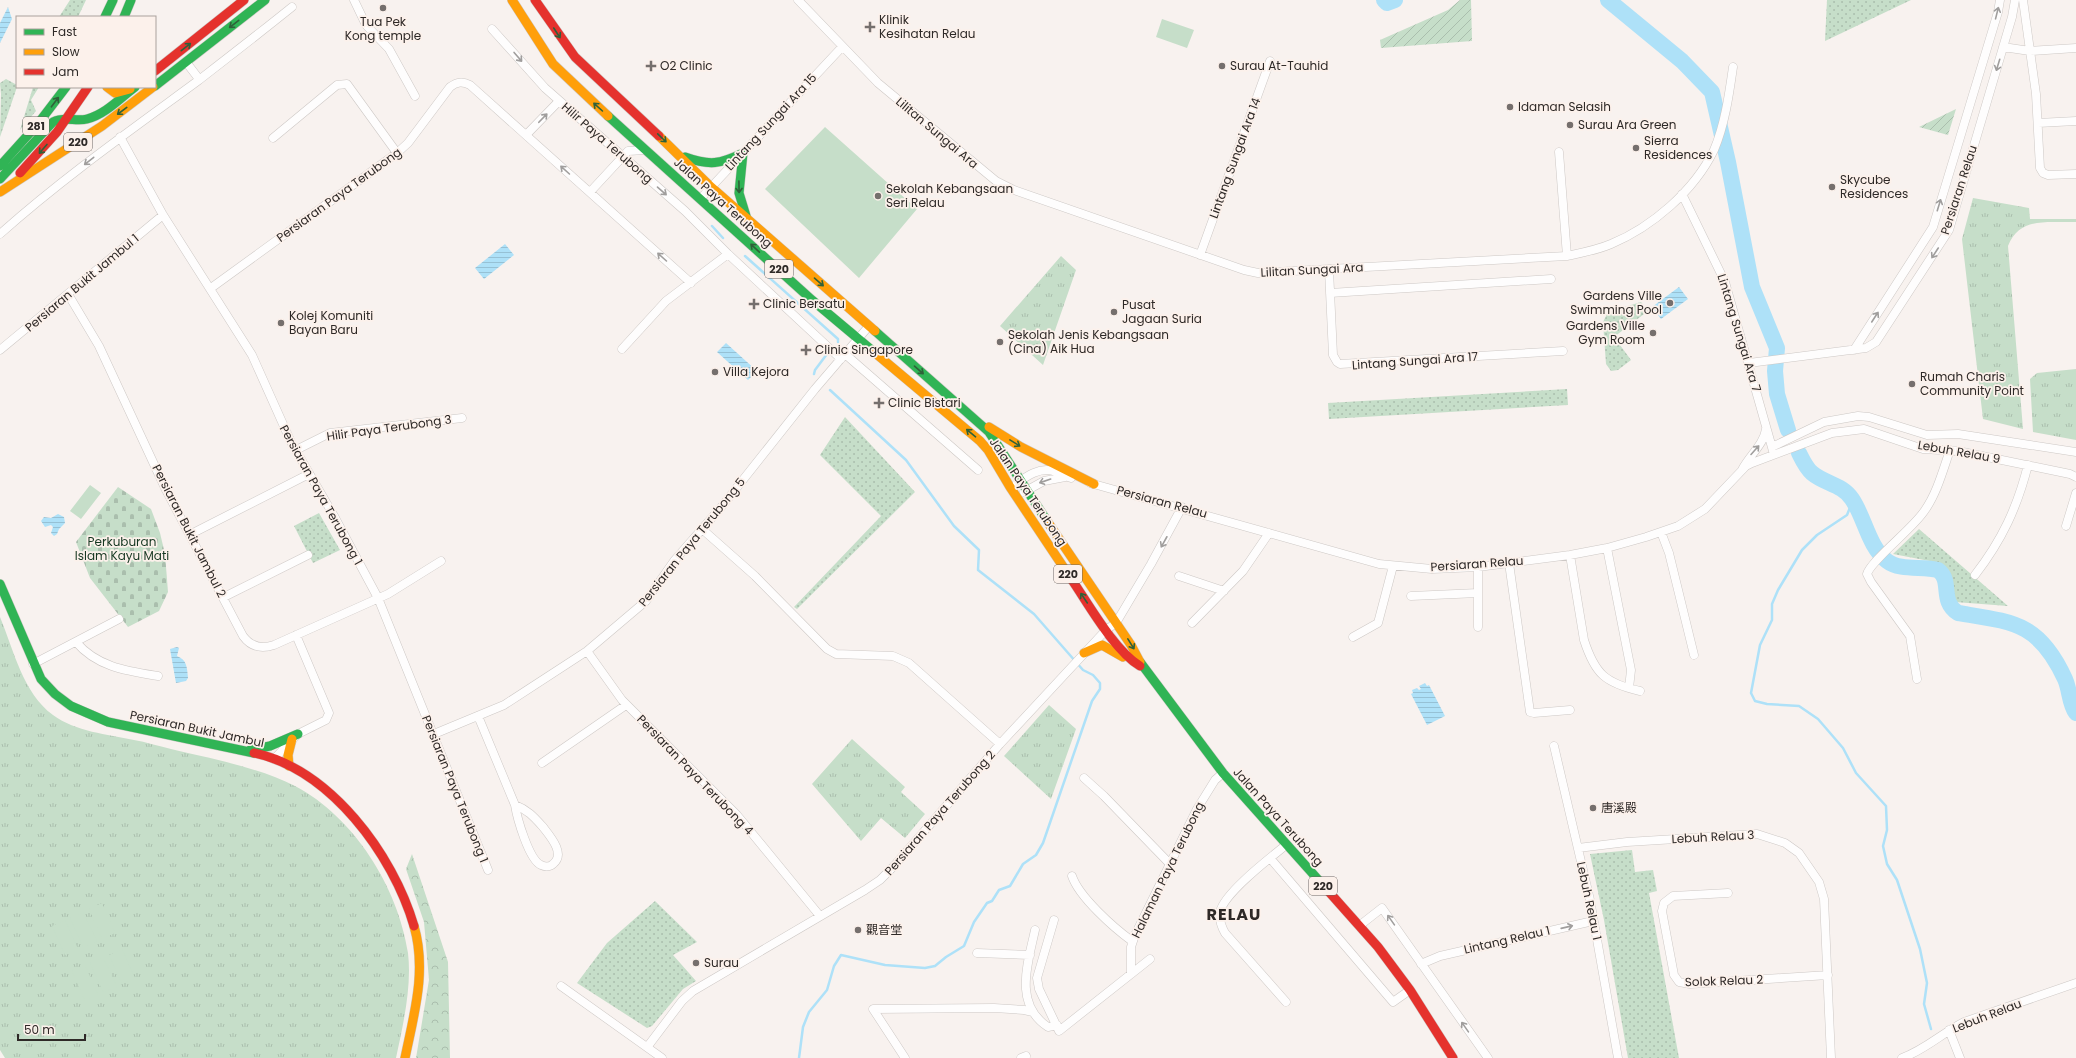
<svg xmlns="http://www.w3.org/2000/svg" width="2076" height="1058" viewBox="0 0 2076 1058" font-family="Poppins,'Noto Sans SC',sans-serif">
<style>
.grass{fill:url(#grass-tufts)}
.forest{fill:url(#forest-crowns)}
.cemetery{fill:url(#cemetery-stones)}
.park{fill:url(#park-dots)}
.garden{fill:url(#garden-furrows)}
.pitch{fill:#c6dec9}
.water{fill:url(#water-rules)}
.lines{fill:none;stroke-linecap:round;stroke-linejoin:round}
.stream{stroke:#aee1f8;stroke-width:2.5}
.river{stroke:#aee1f8;stroke-width:16}
.street-casing{stroke:#cdc8c5;stroke-width:9}
.fast-casing{stroke:#cdc8c5;stroke-width:10}
.slow-casing{stroke:#cdc8c5;stroke-width:10}
.jam-casing{stroke:#cdc8c5;stroke-width:10}
.street{stroke:#fefdfd;stroke-width:8}
.fast{stroke:#30b455;stroke-width:9}
.slow{stroke:#ff9f0a;stroke-width:9}
.jam{stroke:#e5322d;stroke-width:9}
.oneway{stroke:#a09e9d}
.oneway2{stroke:#2f6139}
.poi-dot{fill:#756f6d;stroke:#fcf1eb;stroke-width:1.5}
.labels{text-anchor:middle;stroke-width:3.5;stroke-linejoin:round;paint-order:stroke}
.shield{fill:#fcf1eb;stroke:#6c6562;stroke-width:1}
.shield-label{font-size:11px;font-weight:bold;fill:#2e2927}
.poi-label{font-size:12px;fill:#2e2927;stroke:#fcf1eb;text-anchor:start}
.street-label{font-size:12px;fill:#2e2927;stroke:#fcf1eb}
.park-label{font-size:12px;fill:#153721;stroke:#fcf1eb}
.district-label{font-size:16px;font-weight:bold;letter-spacing:1px;fill:#2e2927;stroke:#fcf1eb}
</style>
<defs>
<pattern id="grass-tufts" width="24" height="20" patternUnits="userSpaceOnUse"><rect width="24" height="20" fill="#c6dec9"/><path d="M3 7l-1-3M5 7V3M7 7l1-3M15 17l-1-3M17 17v-4M19 17l1-3" fill="none" stroke="#aabead"/></pattern>
<pattern id="forest-crowns" width="20" height="18" patternUnits="userSpaceOnUse"><rect width="20" height="18" fill="#c6dec9"/><path d="M2 6a3 3 0 1 1 6 0M12 15a3 3 0 1 1 6 0" fill="none" stroke="#aabead"/></pattern>
<pattern id="cemetery-stones" width="16" height="16" patternUnits="userSpaceOnUse"><rect width="16" height="16" fill="#c6dec9"/><path d="M2 7V4a2 2 0 0 1 4 0v3zM10 15v-3a2 2 0 0 1 4 0v3z" fill="#aabead"/></pattern>
<pattern id="park-dots" width="8" height="8" patternUnits="userSpaceOnUse"><rect width="8" height="8" fill="#c6dec9"/><path d="M2 2h.1M6 6h.1" fill="none" stroke="#aabead" stroke-width="1.8" stroke-linecap="round"/></pattern>
<pattern id="garden-furrows" width="10" height="10" patternUnits="userSpaceOnUse"><rect width="10" height="10" fill="#c6dec9"/><path d="M-1 1l2-2M0 10L10 0M9 11l2-2" fill="none" stroke="#aabead"/></pattern>
<pattern id="water-rules" width="6" height="5" patternUnits="userSpaceOnUse"><rect width="6" height="5" fill="#aee1f8"/><path d="M0 2.5h6" fill="none" stroke="#96c1d5"/></pattern>
</defs>
<rect width="100%" height="100%" fill="#f8f2ef"/>
<path class="grass" d="M1973 198 2029 208 2030 219H2076V222C2048 223 2020 216 2008 246L2023 429 1983 419 1962 239Z
M1061 256 1076 270 1043 365 1000 326Z
M2076 369V440L2033 432 2030 379 2037 373Z
M0 617C14 651 23 693 53 715 76 732 107 734 134 740 146 742 158 746 171 749 209 758 260 768 295 786 354 817 398 887 408 953 412 987 403 1025 396 1058H5L0 1050Z
M1049 705 1076 729 1051 799 1004 756Z
M852 739 905 787 901 792 925 814 905 838 881 818 861 841 812 784Z"/>
<path class="forest" d="M412 854 448 962 450 1058H416L429 980 424 922 406 869Z"/>
<path class="cemetery" d="M118 487 151 509 160 533 165 554 168 592 159 611 128 627 90 578 76 542Z"/>
<path class="park" d="M70 0H86L78 17H59Z
M1827 0H1911L1825 41Z
M6 79 17 85V87L0 137 1 94 0 83Z
M33 87H39L31 100 36 111 20 130Z
M1641 302 1648 311 1614 337 1631 360 1618 370 1611 371 1606 364 1603 322 1608 312Z
M1567 389 1568 405 1329 419 1328 403Z
M845 417 915 492 797 609 794 607 881 516 820 455Z
M319 513 340 550 313 563 294 526Z
M1919 529 2008 606 1955 602C1952 588 1952 571 1940 563L1893 554Z
M1632 850 1635 872 1653 870 1657 891 1649 893 1679 1058H1628L1604 920 1590 854Z
M655 901 697 942 673 955 696 981 683 989 652 1026 647 1028 577 983 607 943Z"/>
<path class="garden" d="M1460 0H1471L1472 41 1381 48 1380 40 1448 10Z
M1956 109 1948 135 1919 127Z"/>
<path class="pitch" d="M1162 19 1194 30 1187 48 1156 37Z
M825 127 917 209 859 278 765 189Z
M90 485 101 493 81 519 70 511Z
M102 903 115 933 102 939 89 909Z
M83 912 97 941 83 947 70 918Z
M65 920 78 949 65 955 52 926Z
M122 949 135 978 122 984 109 955Z
M103 957 117 987 103 992 90 963Z
M85 965 98 995 85 1001 72 971Z"/>
<path class="water" d="M8 7 12 19 0 43V23Z
M505 244 514 255 484 279 475 268Z
M1679 287 1688 299 1661 319 1652 307Z
M726 343 757 371 748 380 717 352Z
M58 514 64 517 65 523 59 529 57 534 54 536 51 533 53 527 51 525 45 527 41 521 44 517 51 518Z
M177 647 179 648 177 656C187 660 187 667 188 678L186 681 176 683 170 649Z
M1425 683 1427 686 1429 685 1445 716 1427 725 1411 694 1413 693 1412 690 1417 688 1419 690 1421 689 1419 686Z"/>
<g class="lines">
<path class="stream" d="M712 226 723 238
M745 256 838 339V342
M814 374 815 370 827 354
M1853 500 1847 515 1817 535 1802 550 1778 590 1772 604V620L1760 645 1751 693 1755 701 1767 704 1799 706 1818 719 1843 748 1856 773 1886 806 1887 830 1883 846 1887 864 1897 880 1920 949 1927 983 1924 1004 1931 1029
M799 1058 803 1027 809 1012 827 990 834 966 841 955 885 965 925 968 935 966 946 957 964 946 974 922 987 903 992 901 999 890 1010 886 1023 864 1036 855 1043 843 1092 701 1100 689V683L1093 675 1083 670 1034 614 978 570 979 550 954 526 906 460 830 390"/>
<path class="river" d="M1384 0 1387 3 1395 0
M1608 0 1682 61 1712 92 1728 162 1752 287 1777 348 1775 371 1777 394 1788 430
M1799 453C1802 459 1806 468 1812 473 1825 484 1842 484 1852 499 1865 518 1868 546 1887 561 1900 571 1922 566 1938 570 1953 581 1939 601 1958 613 2013 622 2039 622 2065 679 2070 690 2069 703 2076 713"/>
<g class="street-casing">
<path id="street" d="M354 0 366 25 389 49 415 96
M798 0 878 83 996 181 1014 190 1244 270 1258 273 1567 256C1581 253 1597 250 1611 244 1652 227 1694 191 1714 150 1725 124 1729 95 1733 67
M2023 0 2036 94 2040 168 2043 173 2048 175 2076 174
M492 29 545 88 685 211 728 254 841 359
M2003 47 2030 51 2076 48
M186 62 199 79
M2038 123 2076 121
M526 135 559 101
M120 137 163 215 252 355 291 442 334 516 378 598 488 870
M273 138 337 85 347 84 397 153
M1559 152 1567 256
M590 192 628 151 645 150
M1682 194 1725 282 1773 451
M701 198 842 47
M0 234C63 178 131 130 199 80 230 56 261 32 292 7
M1200 255 1270 61
M1329 270 1333 355 1337 362 1340 364 1563 351
M211 288 397 153 408 143 450 87C457 82 462 81 470 85L691 283
M1330 293 1551 279
M68 294 99 346 166 490 243 636C251 647 262 649 274 645L388 594 441 561
M622 349 666 301 728 254
M0 350 163 215
M1854 350 1933 227 1998 12 2000 0
M845 354 978 470
M1749 363 1866 348 1876 342 1949 230 2012 17 2015 0
M1772 447 1824 422 1858 416 1869 417 1927 435 1958 434 2076 452
M296 450 330 433 462 418
M1743 468C1750 455 1764 444 1766 429
M1017 483C1027 476 1040 467 1053 471 1059 473 1064 476 1071 478
M1090 483 1379 564 1432 569 1478 567 1570 555 1607 548 1646 537 1678 526 1705 509 1746 466 1752 463 1832 433 1864 429 1923 449 1958 451 2070 474 2076 477
M1024 492 1044 481 1065 477
M2066 526 2076 493
M702 529 755 576 827 649 836 654 893 656 909 663 1000 744
M1661 532 1669 553 1694 655
M191 534 309 474
M1607 548 1631 670 1629 688
M1570 555 1584 640C1595 674 1605 683 1640 691
M1509 563 1530 712 1534 713 1570 710
M1975 575C2002 540 2017 508 2028 465
M1179 576 1224 591
M1411 596 1478 593
M224 597 308 555
M1192 623 1243 571 1269 533
M1478 627V567
M1353 637 1378 623 1393 566
M76 642C97 667 127 671 158 676
M587 651 622 700 737 815 820 916
M33 664 119 619
M1917 679 1910 636 1871 582 1867 574C1871 560 1914 528 1925 510 1937 493 1943 470 1950 450
M478 716 515 805C517 818 529 860 541 865 545 867 550 867 553 864 566 854 550 836 543 827 534 817 528 810 515 805
M434 734 504 705 587 651 646 601 674 561 723 505 815 389 869 326
M1554 746 1590 900 1618 1058
M274 759 298 734 326 720 329 713 296 635
M542 763 626 705
M1084 778 1104 796 1170 864
M1286 845C1270 858 1224 893 1220 912 1219 920 1221 926 1225 933L1286 1002
M1578 848 1627 842 1757 834 1785 843 1799 853 1819 882 1824 899 1831 1058
M1270 858 1393 1002 1410 990
M1072 876C1079 897 1114 928 1132 941
M1728 893 1673 896 1664 903 1662 911 1674 975 1679 982 1690 984 1828 975
M1054 920 1037 978 1039 989 1059 1031 1150 959
M1359 926 1382 908 1488 1058
M1035 930C1028 963 1013 1004 1048 1027L1057 1025
M977 953 1030 955
M1421 964 1440 956 1593 921
M1131 974V947L1135 935 1197 809 1215 780 1223 773
M561 986 662 1058
M1949 1030 1960 1058
M648 1046 682 1001 693 991 865 890 880 880 894 866 1000 744 1106 630 1116 623 1151 564 1182 507
M905 1058 873 1009 994 1008 1024 1010 1033 1012
M1021 1058 1026 1056
M1902 1058C1925 1050 1942 1033 1964 1022L2076 983"/>
</g>
<g class="fast-casing">
<path id="fast" d="M105 17 113 0
M124 17 131 0
M155 86 265 0
M608 116 812 300 874 352
M743 153 739 193 746 216
M685 157C710 166 720 164 743 153
M0 166 37 125 66 87
M0 179 53 122C65 116 76 122 87 119 106 114 120 98 135 87
M875 331 989 432 1047 521
M0 584 41 679 55 694 71 706 108 722 254 753
M1140 662 1223 773 1322 884
M250 750 270 746 298 734"/>
</g>
<g class="slow-casing">
<path id="slow" d="M512 0 553 64 608 116
M107 87 115 93 130 89
M659 136 711 187 875 331
M0 192 102 126 153 87
M874 352 980 441 988 450 1010 487 1072 580
M989 427 1021 447 1094 484
M1047 521 1131 645 1140 662
M1084 653 1102 645 1123 657
M289 766 288 755 292 739
M405 1058C414 1014 427 971 414 926"/>
</g>
<g class="jam-casing">
<path id="jam" d="M535 0 575 57 659 136
M155 71 244 0
M20 173 57 132 88 87
M1072 580C1089 605 1114 650 1140 666
M254 753C330 769 393 854 414 926
M1322 884 1378 947 1410 990 1453 1058"/>
</g>
<use href="#street" class="street"/>
<use href="#fast" class="fast"/>
<use href="#slow" class="slow"/>
<use href="#jam" class="jam"/>
</g>
<defs><path id="oneway-shaft" d="M-6 0H5M1.5-3L5.5 0L1.5 3" fill="none" stroke-width="1.6" stroke-linecap="round" stroke-linejoin="round"/></defs>
<g class="oneway">
<use href="#oneway-shaft" transform="translate(1997 13) rotate(-76)"/>
<use href="#oneway-shaft" transform="translate(518 57) rotate(49)"/>
<use href="#oneway-shaft" transform="translate(1998 65) rotate(107)"/>
<use href="#oneway-shaft" transform="translate(543 118) rotate(-46)"/>
<use href="#oneway-shaft" transform="translate(89 161) rotate(142)"/>
<use href="#oneway-shaft" transform="translate(565 170) rotate(-138)"/>
<use href="#oneway-shaft" transform="translate(662 191) rotate(41)"/>
<use href="#oneway-shaft" transform="translate(1939 205) rotate(-73)"/>
<use href="#oneway-shaft" transform="translate(1935 253) rotate(123)"/>
<use href="#oneway-shaft" transform="translate(662 257) rotate(-138)"/>
<use href="#oneway-shaft" transform="translate(1875 317) rotate(-57)"/>
<use href="#oneway-shaft" transform="translate(1755 450) rotate(-48)"/>
<use href="#oneway-shaft" transform="translate(1045 481) rotate(161)"/>
<use href="#oneway-shaft" transform="translate(1164 542) rotate(119)"/>
<use href="#oneway-shaft" transform="translate(1391 920) rotate(-125)"/>
<use href="#oneway-shaft" transform="translate(1567 927) rotate(-13)"/>
<use href="#oneway-shaft" transform="translate(1465 1027) rotate(-125)"/>
</g>
<g class="oneway2">
<use href="#oneway-shaft" transform="translate(234 24) rotate(142)"/>
<use href="#oneway-shaft" transform="translate(557 33) rotate(57)"/>
<use href="#oneway-shaft" transform="translate(186 47) rotate(-38)"/>
<use href="#oneway-shaft" transform="translate(55 102) rotate(-53)"/>
<use href="#oneway-shaft" transform="translate(598 107) rotate(-138)"/>
<use href="#oneway-shaft" transform="translate(122 111) rotate(143)"/>
<use href="#oneway-shaft" transform="translate(662 138) rotate(44)"/>
<use href="#oneway-shaft" transform="translate(43 149) rotate(131)"/>
<use href="#oneway-shaft" transform="translate(739 187) rotate(89)"/>
<use href="#oneway-shaft" transform="translate(755 248) rotate(-137)"/>
<use href="#oneway-shaft" transform="translate(819 282) rotate(41)"/>
<use href="#oneway-shaft" transform="translate(919 370) rotate(41)"/>
<use href="#oneway-shaft" transform="translate(971 433) rotate(-140)"/>
<use href="#oneway-shaft" transform="translate(1015 443) rotate(32)"/>
<use href="#oneway-shaft" transform="translate(1084 598) rotate(-124)"/>
<use href="#oneway-shaft" transform="translate(1131 644) rotate(58)"/>
</g>
<g class="poi-dot">
<circle cx="383" cy="8" r="4"/>
<path d="M868 21h4v4h4v4h-4v4h-4v-4h-4v-4h4z"/>
<path d="M649 60h4v4h4v4h-4v4h-4v-4h-4v-4h4z"/>
<circle cx="1222" cy="66" r="4"/>
<circle cx="1510" cy="107" r="4"/>
<circle cx="1570" cy="125" r="4"/>
<circle cx="1636" cy="148" r="4"/>
<circle cx="1832" cy="187" r="4"/>
<circle cx="878" cy="196" r="4"/>
<circle cx="1670" cy="303" r="4"/>
<path d="M752 298h4v4h4v4h-4v4h-4v-4h-4v-4h4z"/>
<circle cx="1114" cy="312" r="4"/>
<circle cx="281" cy="323" r="4"/>
<circle cx="1653" cy="333" r="4"/>
<circle cx="1000" cy="342" r="4"/>
<path d="M804 344h4v4h4v4h-4v4h-4v-4h-4v-4h4z"/>
<circle cx="715" cy="372" r="4"/>
<circle cx="1912" cy="384" r="4"/>
<path d="M877 397h4v4h4v4h-4v4h-4v-4h-4v-4h4z"/>
<circle cx="1593" cy="808" r="4"/>
<circle cx="858" cy="930" r="4"/>
<circle cx="696" cy="963" r="4"/>
</g>
<g class="labels">
<g class="shield">
<rect x="23" y="117" width="26" height="18" rx="3"/>
<rect x="64" y="133" width="28" height="18" rx="3"/>
<rect x="765" y="260" width="28" height="18" rx="3"/>
<rect x="1054" y="565" width="28" height="18" rx="3"/>
<rect x="1309" y="877" width="28" height="18" rx="3"/>
</g>
<g class="shield-label">
<text x="36" y="130">281</text>
<text x="78" y="146">220</text>
<text x="779" y="273">220</text>
<text x="1068" y="578">220</text>
<text x="1323" y="890">220</text>
</g>
<g class="poi-label">
<text x="879" y="24">Klinik<tspan x="879" dy="14">Kesihatan Relau</tspan></text>
<text x="383" y="26" text-anchor="middle">Tua Pek<tspan x="383" dy="14">Kong temple</tspan></text>
<text x="660" y="70">O2 Clinic</text>
<text x="1230" y="70">Surau At-Tauhid</text>
<text x="1518" y="111">Idaman Selasih</text>
<text x="1578" y="129">Surau Ara Green</text>
<text x="1644" y="145">Sierra<tspan x="1644" dy="14">Residences</tspan></text>
<text x="1840" y="184">Skycube<tspan x="1840" dy="14">Residences</tspan></text>
<text x="886" y="193">Sekolah Kebangsaan<tspan x="886" dy="14">Seri Relau</tspan></text>
<text x="1662" y="300" text-anchor="end">Gardens Ville<tspan x="1662" dy="14">Swimming Pool</tspan></text>
<text x="763" y="308">Clinic Bersatu</text>
<text x="1122" y="309">Pusat<tspan x="1122" dy="14">Jagaan Suria</tspan></text>
<text x="289" y="320">Kolej Komuniti<tspan x="289" dy="14">Bayan Baru</tspan></text>
<text x="1645" y="330" text-anchor="end">Gardens Ville<tspan x="1645" dy="14">Gym Room</tspan></text>
<text x="1008" y="339">Sekolah Jenis Kebangsaan<tspan x="1008" dy="14">(Cina) Aik Hua</tspan></text>
<text x="815" y="354">Clinic Singapore</text>
<text x="723" y="376">Villa Kejora</text>
<text x="1920" y="381">Rumah Charis<tspan x="1920" dy="14">Community Point</tspan></text>
<text x="888" y="407">Clinic Bistari</text>
<text x="1601" y="812">唐溪殿</text>
<text x="866" y="934">觀音堂</text>
<text x="704" y="967">Surau</text>
</g>
<g class="street-label">
<text transform="translate(771 122) rotate(-47)" y="4">Lintang Sungai Ara 15</text>
<text transform="translate(937 133) rotate(40)" y="4">Lilitan Sungai Ara</text>
<text transform="translate(607 143) rotate(41)" y="4">Hilir Paya Terubong</text>
<text transform="translate(1235 158) rotate(-70)" y="4">Lintang Sungai Ara 14</text>
<text transform="translate(1959 190) rotate(-72)" y="4">Persiaran Relau</text>
<text transform="translate(339 195) rotate(-36)" y="4">Persiaran Paya Terubong</text>
<text transform="translate(723 203) rotate(42)" y="4">Jalan Paya Terubong</text>
<text transform="translate(1312 270) rotate(-3)" y="4">Lilitan Sungai Ara</text>
<text transform="translate(82 283) rotate(-40)" y="4">Persiaran Bukit Jambul 1</text>
<text transform="translate(1739 333) rotate(73)" y="4">Lintang Sungai Ara 7</text>
<text transform="translate(1415 361) rotate(-4)" y="4">Lintang Sungai Ara 17</text>
<text transform="translate(389 428) rotate(-8)" y="4">Hilir Paya Terubong 3</text>
<text transform="translate(1959 452) rotate(10)" y="4">Lebuh Relau 9</text>
<text transform="translate(1028 492) rotate(56)" y="4">Jalan Paya Terubong</text>
<text transform="translate(321 495) rotate(61)" y="4">Persiaran Paya Terubong 1</text>
<text transform="translate(1162 502) rotate(15)" y="4">Persiaran Relau</text>
<text transform="translate(189 531) rotate(63)" y="4">Persiaran Bukit Jambul 2</text>
<text transform="translate(692 542) rotate(-51)" y="4">Persiaran Paya Terubong 5</text>
<text transform="translate(1477 564) rotate(-4)" y="4">Persiaran Relau</text>
<text transform="translate(197 729) rotate(12)" y="4">Persiaran Bukit Jambul</text>
<text transform="translate(695 775) rotate(46)" y="4">Persiaran Paya Terubong 4</text>
<text transform="translate(455 789) rotate(68)" y="4">Persiaran Paya Terubong 1</text>
<text transform="translate(940 813) rotate(-49)" y="4">Persiaran Paya Terubong 2</text>
<text transform="translate(1278 817) rotate(48)" y="4">Jalan Paya Terubong</text>
<text transform="translate(1713 837) rotate(-3)" y="4">Lebuh Relau 3</text>
<text transform="translate(1168 870) rotate(-64)" y="4">Halaman Paya Terubong</text>
<text transform="translate(1589 901) rotate(78)" y="4">Lebuh Relau 1</text>
<text transform="translate(1507 940) rotate(-13)" y="4">Lintang Relau 1</text>
<text transform="translate(1724 981) rotate(-2)" y="4">Solok Relau 2</text>
<text transform="translate(1987 1016) rotate(-21)" y="4">Lebuh Relau</text>
</g>
<g class="park-label">
<text x="122" y="546">Perkuburan<tspan x="122" dy="14">Islam Kayu Mati</tspan></text>
</g>
<g class="district-label">
<text x="1234" y="920">RELAU</text>
</g>
</g>
<rect x="16" y="16" width="140" height="72" fill="#fcf1eb" stroke="#aaa19d"/>
<rect x="24" y="29" width="20" height="6" fill="#30b455" stroke="#aaa19d"/>
<text x="52" y="36" font-size="12" fill="#2e2927">Fast</text>
<rect x="24" y="49" width="20" height="6" fill="#ff9f0a" stroke="#aaa19d"/>
<text x="52" y="56" font-size="12" fill="#2e2927">Slow</text>
<rect x="24" y="69" width="20" height="6" fill="#e5322d" stroke="#aaa19d"/>
<text x="52" y="76" font-size="12" fill="#2e2927">Jam</text>
<path d="M18 1034v6h67v-6" fill="none" stroke="#2e2927" stroke-width="2"/>
<text x="24" y="1034" font-size="12" fill="#2e2927" stroke="#fcf1eb" stroke-width="3" paint-order="stroke">50 m</text>
</svg>
